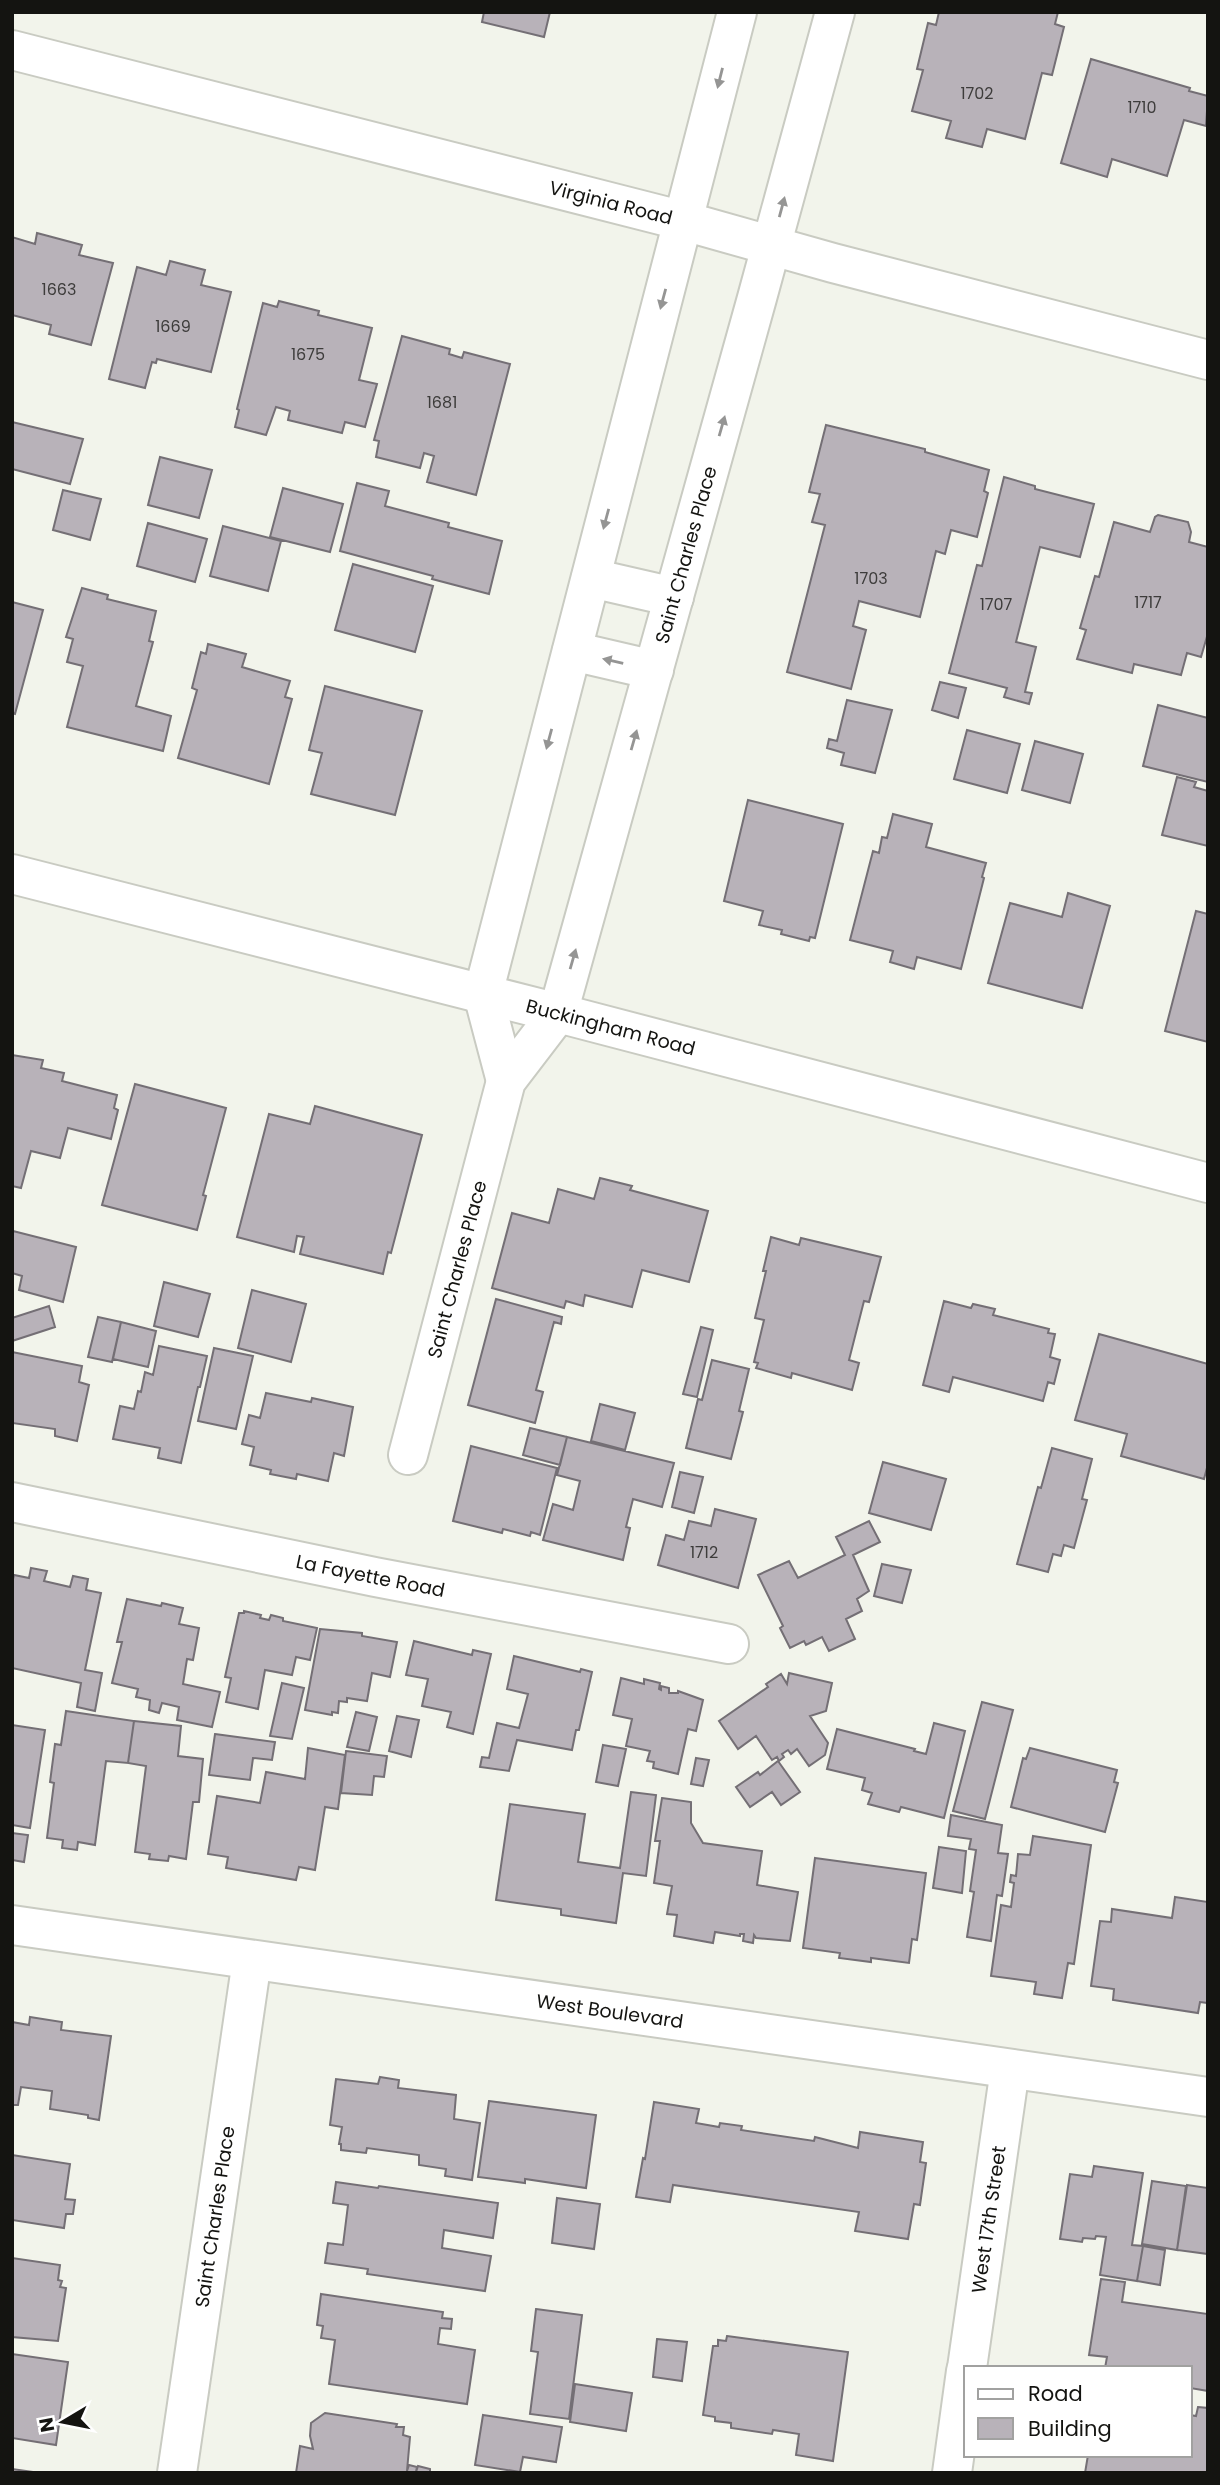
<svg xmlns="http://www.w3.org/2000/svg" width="1220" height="2485" viewBox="0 0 1220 2485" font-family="Poppins,sans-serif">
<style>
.building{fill:#b8b2b9;stroke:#746f75;stroke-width:2}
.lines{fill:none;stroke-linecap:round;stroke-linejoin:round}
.minor-casing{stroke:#c9cbc2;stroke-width:42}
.tertiary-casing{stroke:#c9cbc2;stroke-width:42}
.minor{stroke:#fff;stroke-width:38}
.tertiary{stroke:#fff;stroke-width:38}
.oneway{fill:#959594}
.labels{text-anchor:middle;stroke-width:7;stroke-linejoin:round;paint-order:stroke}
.number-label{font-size:16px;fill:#3d3c3b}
.street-label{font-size:19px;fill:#141411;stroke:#fff}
</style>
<rect width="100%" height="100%" fill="#f2f4eb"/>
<path class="building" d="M484 12H550L544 37 482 22Z
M939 12H1058L1055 24 1064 27 1052 75 1042 73 1025 139 987 129 982 147 946 138 951 121 912 111 923 70 917 69 928 23 936 25Z
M1091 59 1190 88 1189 91 1208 96 1206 126 1184 120 1167 176 1112 159 1107 177 1061 163Z
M37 233 82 245 79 255 113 263 91 345 49 334 51 325 12 315V237L35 244Z
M170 261 205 270 201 285 231 292 211 372 157 359 156 363 152 362 145 388 109 379 137 267 166 275Z
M279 301 319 311 318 315 372 328 359 380 377 384 365 427 345 422 342 433 288 420 290 411 276 407 266 435 235 427 239 410 237 409 263 303 277 307Z
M402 336 450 349 449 354 462 358 464 352 510 364 476 495 427 482 434 456 424 453 420 468 376 457 379 441 374 440Z
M12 422 83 439 70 484 12 469Z
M826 425 925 449V452L989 470 984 491 988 493 977 537 951 530 945 554 936 551 920 617 859 601 853 626 866 630 851 689 787 672 825 525 812 522 820 494 809 492Z
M160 457 212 470 199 518 148 505Z
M1004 477 1035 486V489L1094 504 1080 557 1040 547 1016 642 1036 647 1025 692 1032 693 1029 704 1004 697 1007 688 949 673 977 565 982 566Z
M357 483 389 491 385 506 449 523 448 527 502 541 489 594 432 579 433 576 340 551Z
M283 488 343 504 330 552 270 537Z
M63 490 101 499 90 540 53 530Z
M1158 515 1188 522 1191 532 1189 542 1208 547V633L1201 657 1187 653 1181 675 1134 664 1132 673 1077 659 1086 630 1080 628 1095 576 1099 577 1114 522 1150 532 1155 517Z
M148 523 207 539 195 582 137 566Z
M223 526 281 541 268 591 210 576Z
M353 564 433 586 415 652 335 630Z
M82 588 108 595 107 599 156 611 149 641 153 642 136 706 171 716 163 751 67 727 83 666 67 662 73 639 66 637Z
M12 602 43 610 15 714 12 713Z
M208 644 246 654 242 667 290 681 285 697 292 699 269 784 178 758 197 690 192 688 201 652 206 654Z
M940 682 966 688 958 718 932 710Z
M325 686 422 711 395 815 311 794 322 753 309 750Z
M847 700 892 710 875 773 841 765 844 753 827 748 829 739 837 741Z
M1158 705 1208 718V782L1143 766Z
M967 730 1020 744 1007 793 954 779Z
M1035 741 1083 754 1070 803 1022 790Z
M1177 777 1196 782 1194 787 1208 791V846L1162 835Z
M748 800 843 824 815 938 810 937 809 941 781 934 782 930 759 925 763 911 724 901Z
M893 814 932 824 926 847 986 863 982 877 984 878 961 969 917 957 914 969 890 962 893 951 850 940 873 851 879 853 882 837 887 838Z
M1068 893 1110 906 1082 1008 988 983 1010 903 1062 917Z
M1196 911 1208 914V1042L1165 1031Z
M12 1055 43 1060 41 1068 64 1073 62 1081 117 1095 114 1108 118 1110 111 1139 68 1128 60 1158 31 1151 21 1188 12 1186Z
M135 1084 226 1108 203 1195 206 1196 197 1230 102 1205Z
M315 1106 422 1135 391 1253 388 1252 383 1274 300 1254 304 1237 297 1236 294 1252 237 1237 269 1114 310 1124Z
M600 1178 632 1186 630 1190 708 1211 689 1282 642 1270 632 1307 585 1295 583 1306 566 1301 564 1308 492 1288 512 1213 549 1223 558 1189 594 1199Z
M13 1231 76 1247 63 1302 19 1290 22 1276 12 1273Z
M771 1237 799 1245 801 1238 881 1257 869 1302 864 1301 849 1360 859 1363 852 1390 792 1373 791 1378 756 1368 758 1363 754 1362 764 1320 755 1318 766 1271H763Z
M164 1282 210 1294 198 1337 154 1326Z
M252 1290 306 1304 291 1362 238 1348Z
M496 1299 562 1317 561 1324 554 1322 536 1390 543 1392 535 1423 468 1405Z
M944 1301 971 1308 973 1304 995 1309 993 1315 1049 1329 1048 1333 1055 1334 1050 1357 1060 1360 1054 1384 1048 1382 1043 1401 953 1377 949 1392 923 1385Z
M49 1306 55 1327 12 1341V1318Z
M98 1317 121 1322 112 1362 88 1357Z
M121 1322 156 1331 148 1367 113 1359Z
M701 1327 713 1330 697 1397 683 1394Z
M1099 1334 1208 1364V1464L1204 1479 1121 1456 1127 1434 1075 1420Z
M159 1346 207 1356 200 1387H198L181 1463 158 1458 160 1448 113 1439 120 1406 134 1409 138 1391 141 1392 145 1372 153 1375Z
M214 1348 253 1356 236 1429 198 1421Z
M12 1352 82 1366 79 1382 89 1385 77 1441 55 1436V1429L12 1423Z
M712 1360 749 1369 739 1411 743 1412 731 1459 686 1448 698 1399 702 1400Z
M266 1393 311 1402 312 1398 353 1407 344 1456 334 1453 328 1481 297 1474 296 1479 270 1474 271 1470 250 1465 254 1447 242 1444 249 1415 260 1418Z
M600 1404 635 1413 625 1450 591 1441Z
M530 1428 567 1437 560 1465 523 1455Z
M567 1437 674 1463 662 1507 633 1499 626 1527 630 1528 623 1560 543 1540 553 1504 573 1510 580 1481 557 1475Z
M471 1446 557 1468 540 1535 531 1532 530 1536 503 1529 502 1533 453 1521Z
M1052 1448 1092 1459 1082 1499 1087 1500 1074 1548 1064 1545 1061 1556 1053 1554 1048 1572 1017 1564 1038 1487 1041 1488Z
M883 1462 946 1479 931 1530 869 1513Z
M680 1472 703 1477 694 1513 672 1507Z
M715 1509 756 1519 738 1588 658 1565 666 1535 684 1540 689 1521 711 1526Z
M869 1521 880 1542 853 1555 869 1591 857 1599 862 1611 846 1619 855 1639 829 1651 822 1637 806 1645 804 1641 790 1648 780 1628 783 1626 758 1575 789 1561 798 1578 845 1555 836 1537Z
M882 1564 911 1570 902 1603 874 1596Z
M31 1568 47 1571 44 1581 70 1587 73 1576 88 1579 86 1590 101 1593 85 1670 102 1673 95 1711 77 1707 81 1683 12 1668V1583L14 1575 29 1578Z
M127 1599 161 1606 162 1603 183 1608 179 1624 199 1628 193 1660 187 1659 183 1684 220 1692 212 1727 177 1720 179 1707 162 1703 159 1713 149 1710 150 1700 136 1697 138 1689 112 1683 122 1642H117Z
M244 1611 261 1615 260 1618 269 1620 271 1615 283 1618V1621L317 1628 310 1660 296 1657 292 1675 265 1670 258 1709 226 1702 231 1678 225 1677 239 1613H244Z
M320 1629 362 1633V1636L397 1642 390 1677 372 1673 367 1701 347 1698V1702L339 1701 338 1713 332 1712V1715L305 1710Z
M414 1641 472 1655 473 1650 491 1654 473 1734 447 1727 451 1712 422 1706 428 1679 406 1675Z
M514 1656 580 1672 581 1669 592 1672 579 1730H576L572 1750 517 1740 509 1771 480 1767 482 1757 489 1758 497 1723 519 1728 528 1694 507 1689Z
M789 1673 832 1683 826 1711 810 1716 828 1743 825 1755 809 1766 797 1749 791 1754 788 1750 782 1754 784 1757 779 1761 777 1757 772 1760 756 1736 738 1749 719 1721 768 1687 766 1684 781 1674 787 1684Z
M621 1678 644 1684V1679L660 1683 659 1689 661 1690V1686L669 1688V1693H678V1691L703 1700 696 1731 688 1729 678 1774 653 1768 654 1762 647 1761 650 1751 626 1746 632 1719 613 1715Z
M282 1683 304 1688 292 1739 270 1736Z
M982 1702 1013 1710 985 1819 953 1811Z
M66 1711 134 1721 128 1763 106 1761 95 1845 78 1842 77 1850 62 1848 63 1840 47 1838 54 1783 50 1782 55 1744 61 1745Z
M356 1712 377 1717 369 1751 347 1747Z
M397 1716 419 1720 411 1757 389 1751Z
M134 1721 181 1726 178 1756 203 1759 199 1802H193L186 1859 169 1856 168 1861 149 1859 150 1854 135 1852 146 1766 128 1763Z
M934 1723 965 1731 944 1818 901 1807 899 1812 868 1804 872 1793 862 1790 865 1778 827 1769 837 1729 915 1749 914 1751 926 1754Z
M12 1725 45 1730 30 1828 12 1825Z
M215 1734 275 1742 272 1760 253 1758 250 1780 209 1775Z
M603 1745 626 1749 618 1786 596 1782Z
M308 1748 345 1755 338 1809 325 1807 315 1870 299 1867 296 1880 226 1868 228 1857 208 1854 217 1796 260 1803 266 1772 305 1779Z
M1030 1748 1117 1770 1114 1782 1118 1783 1105 1832 1011 1807 1023 1758 1026 1759Z
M346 1751 387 1756 384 1777 374 1776 372 1795 341 1793Z
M696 1758 709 1760 703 1786 691 1784Z
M778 1761 800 1792 781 1805 772 1792 750 1807 736 1787 758 1772 760 1775Z
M631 1792 656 1795 646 1876 623 1873 616 1923 561 1915V1909L496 1900 510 1804 585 1814 578 1862 620 1868Z
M662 1798 691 1802V1823L703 1843 762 1851 757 1885 798 1892 790 1941 756 1938 754 1935 753 1943 743 1941 744 1934H740V1936L715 1932 713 1943 674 1936 677 1915 667 1914 672 1886 654 1883 660 1841H655Z
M951 1815 1002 1825 998 1853 1008 1854 1002 1896 997 1895 991 1941 967 1937 974 1892 970 1891 976 1850 969 1849 971 1839 948 1836Z
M12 1833 28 1835 24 1862 12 1860Z
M1033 1836 1091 1845 1074 1964 1068 1963 1062 1998 1034 1994 1036 1982 991 1976 1001 1905 1011 1907 1014 1883 1010 1882 1011 1875 1016 1876 1018 1854 1030 1855Z
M939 1847 966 1851 962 1893 933 1888Z
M815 1858 926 1873 917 1940 912 1939 909 1963 871 1958V1962L839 1958 840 1953 803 1948Z
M1175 1897 1208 1902V2003L1200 2002 1198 2013 1113 2000 1114 1989 1091 1986 1100 1921 1111 1922 1112 1909 1172 1918Z
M30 2017 62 2022 61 2030 111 2036 99 2120 88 2118V2115L50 2109 52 2091 21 2087 18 2105H12V2022L29 2025Z
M380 2077 399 2080 398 2088 456 2095 454 2119 480 2123 472 2180 445 2176 446 2169 419 2165V2155L367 2148 366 2153 341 2150V2144H339L342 2127 330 2125 336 2079 378 2084Z
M489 2101 596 2115 586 2188 525 2179V2183L478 2177Z
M654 2102 699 2109 696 2123 719 2127 720 2123 742 2126 741 2130 814 2141 815 2137 858 2148 860 2132 923 2142 920 2162 926 2163 920 2205 914 2204 908 2239 855 2231 859 2212 673 2185 670 2202 636 2197 643 2158 645 2159Z
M12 2155 70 2164 65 2199 75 2200 73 2214H66L64 2228 12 2220Z
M1094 2166 1143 2173 1132 2245 1143 2246 1137 2281 1100 2275 1106 2237 1096 2236 1095 2239 1083 2238 1082 2242 1060 2239 1070 2174 1092 2177Z
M1152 2181 1186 2186 1177 2250 1142 2244Z
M336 2182 378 2188 379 2186 498 2203 493 2238 444 2230 442 2248 491 2256 485 2291 367 2274 368 2269 325 2263 328 2243 343 2245 348 2205 333 2203Z
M1187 2185 1208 2188V2254L1177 2250Z
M557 2198 600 2204 594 2249 552 2243Z
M1143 2246 1165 2250 1160 2285 1137 2281Z
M12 2258 60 2265 58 2280 62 2281 60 2287 66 2288 58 2341 12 2337Z
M1101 2279 1125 2282 1122 2302 1208 2314V2391L1190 2388V2368H1105L1107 2357 1089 2355Z
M321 2294 443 2312 442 2318 452 2319 451 2329 440 2328 438 2344 475 2350 467 2404 329 2384 335 2340 321 2338 323 2326 317 2325Z
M536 2309 582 2315 569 2419 530 2414 538 2352 531 2351Z
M727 2336 848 2352 833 2461 796 2455 799 2434 773 2430 772 2434 731 2428V2423L715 2421V2417L703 2415 713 2346H718V2340L726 2341Z
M657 2339 687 2342 682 2381 653 2377Z
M12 2354 68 2362 56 2445 12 2438Z
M575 2384 632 2393 626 2431 570 2422Z
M1198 2407 1208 2408V2473H1085L1088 2455H1190V2415L1196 2416Z
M325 2413 397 2424 396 2427H404L403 2435 410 2437 407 2471 409 2465 417 2467 416 2472 418 2466 430 2469V2473H296L300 2446 313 2449 310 2436 311 2423Z
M483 2415 562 2427 556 2462 523 2457 520 2472 475 2465Z
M12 2469 40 2473H12Z"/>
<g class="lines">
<g class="minor-casing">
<g id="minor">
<path id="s1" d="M12 50 684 221 833 263 1208 360"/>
<path d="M591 578 674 597"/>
<path d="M572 651 654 670"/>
<path id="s2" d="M12 874 558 1013 1208 1183"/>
<path d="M506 1081 483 994 737 12"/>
<path id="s3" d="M408 1455 506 1081 558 1013 757 298 835 12"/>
<path id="s4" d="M12 1502 375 1577 729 1644"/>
<path id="s5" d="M967 2368 1010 2069"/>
<path id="s6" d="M177 2473 252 1960"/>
<path d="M952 2473 966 2371"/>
</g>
</g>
<g class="tertiary-casing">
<g id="tertiary">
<path id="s7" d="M12 1925 1208 2097"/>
</g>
</g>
<use href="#minor" class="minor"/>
<use href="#tertiary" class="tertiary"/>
</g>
<defs><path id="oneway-solid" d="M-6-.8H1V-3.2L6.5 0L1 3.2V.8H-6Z" transform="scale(1.75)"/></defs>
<g class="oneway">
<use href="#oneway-solid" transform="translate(720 78) rotate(104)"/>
<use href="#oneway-solid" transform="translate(782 207) rotate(-75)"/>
<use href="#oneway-solid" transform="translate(663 299) rotate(105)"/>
<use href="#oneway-solid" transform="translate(722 426) rotate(-74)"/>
<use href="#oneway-solid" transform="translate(606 519) rotate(105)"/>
<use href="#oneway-solid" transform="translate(613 661) rotate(-167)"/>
<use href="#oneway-solid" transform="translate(549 739) rotate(105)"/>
<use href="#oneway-solid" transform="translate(634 740) rotate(-74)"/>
<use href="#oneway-solid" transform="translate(573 959) rotate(-74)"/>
</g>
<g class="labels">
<g class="number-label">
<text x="977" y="99">1702</text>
<text x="1142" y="113">1710</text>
<text x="59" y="295">1663</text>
<text x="173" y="332">1669</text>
<text x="308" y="360">1675</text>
<text x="442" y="408">1681</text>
<text x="871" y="584">1703</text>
<text x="1148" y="608">1717</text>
<text x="996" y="610">1707</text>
<text x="704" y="1558">1712</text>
</g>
<g class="street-label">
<text dy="7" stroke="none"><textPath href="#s1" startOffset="618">Virginia Road</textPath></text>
<text dy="7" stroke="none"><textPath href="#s3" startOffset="948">Saint Charles Place</textPath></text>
<text dy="7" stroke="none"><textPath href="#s2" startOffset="618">Buckingham Road</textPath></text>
<text dy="7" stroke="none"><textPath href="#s3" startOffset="192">Saint Charles Place</textPath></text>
<text dy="7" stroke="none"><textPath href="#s4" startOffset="366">La Fayette Road</textPath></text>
<text dy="7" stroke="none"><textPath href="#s7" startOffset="604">West Boulevard</textPath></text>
<text dy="7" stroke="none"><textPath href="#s6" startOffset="259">Saint Charles Place</textPath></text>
<text dy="7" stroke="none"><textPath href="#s5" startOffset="150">West 17th Street</textPath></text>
</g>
</g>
<rect width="1220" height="2485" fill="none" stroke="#141411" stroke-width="28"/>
<rect x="964" y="2366" width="228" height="91" fill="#ffffff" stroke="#a1a1a0" stroke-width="2"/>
<rect x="978" y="2389" width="35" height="10" fill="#ffffff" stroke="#a1a1a0" stroke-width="2"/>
<text x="1028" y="2401" font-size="21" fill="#141411">Road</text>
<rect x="978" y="2418" width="35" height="21" fill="#b8b2b9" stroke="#a1a1a0" stroke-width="2"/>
<text x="1028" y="2436" font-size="21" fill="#141411">Building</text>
<g transform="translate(63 2422) rotate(260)" stroke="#ffffff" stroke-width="5" paint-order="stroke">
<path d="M0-5L12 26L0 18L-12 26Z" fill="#141411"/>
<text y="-10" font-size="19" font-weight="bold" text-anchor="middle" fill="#141411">N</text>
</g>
</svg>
